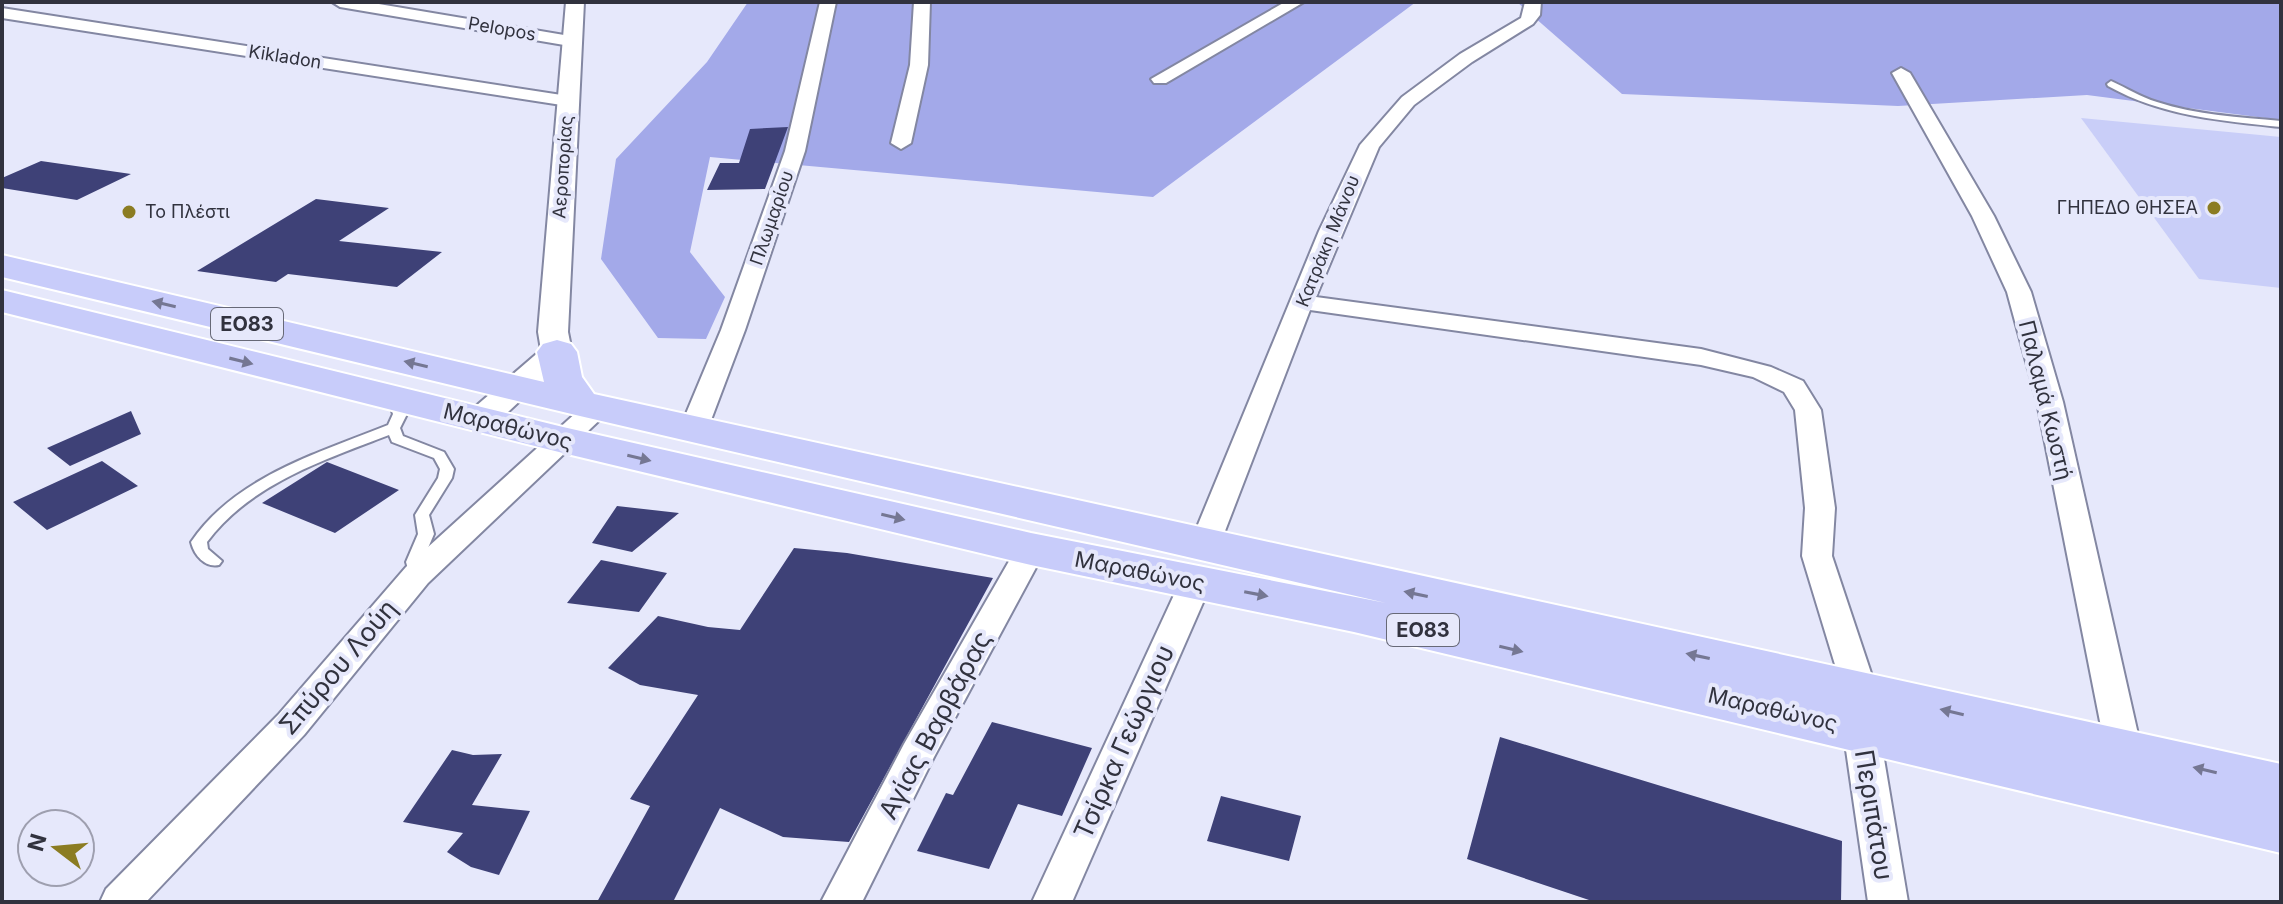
<svg xmlns="http://www.w3.org/2000/svg" width="2283" height="904" viewBox="0 0 2283 904" font-family="Inter,sans-serif">
<style>
.green{fill:#c9cef8}
.forest{fill:#a3a9e9}
.building{fill:#3e4177}
.lines{fill:none;stroke-linecap:round;stroke-linejoin:round}
.service-casing{stroke:#8387a2;stroke-width:4}
.minor-casing{stroke:#8387a2;stroke-width:4}
.tertiary-casing{stroke:#8387a2;stroke-width:4}
.primary-casing{stroke:#fff;stroke-width:4}
.service{fill:#fff;fill-rule:evenodd}
.minor{fill:#fff;fill-rule:evenodd}
.tertiary{fill:#fff;fill-rule:evenodd}
.primary{fill:#c8ccfa;fill-rule:evenodd}
.oneway{fill:#757793}
.poi-dot{fill:#8b7c22;stroke:#e6e8fb;stroke-width:3}
.labels{text-anchor:middle;stroke-width:8;stroke-linejoin:round;paint-order:stroke}
.far-street-label{font-size:18px;fill:#31323e;stroke:#e6e8fb}
.far-poi-label{font-size:18px;fill:#31323e;stroke:#e6e8fb;text-anchor:end}
.shield{fill:#e6e8fb;stroke:#676977;stroke-width:2}
.shield-label{font-size:20px;font-weight:bold;fill:#31323e}
.street-label{font-size:22px;fill:#31323e;stroke:#e6e8fb}
.near-street-label{font-size:26px;fill:#31323e;stroke:#e6e8fb}
</style>
<rect width="100%" height="100%" fill="#e6e8fb"/>
<path class="green" d="M2081 118 2281 137V288L2199 279Z"/>
<path class="forest" d="M748 2H1416L1153 197 710 157 690 252 725 297 706 339 658 338 601 259 616 159 707 62Z
M1517 2H2281V120L2087 95 1898 106 1622 94Z"/>
<path class="building" d="M788 127 765 189 707 190 720 163H739L750 129Z
M41 161 131 174 77 200 2 188V178Z
M316 199 389 208 339 241 442 252 397 287 288 274 276 282 197 271Z
M131 411 141 434 70 466 47 448Z
M102 461 138 486 47 530 13 502Z
M327 462 399 490 335 533 262 503Z
M617 506 679 513 632 552 592 543Z
M794 548 847 553 993 578 849 842 783 837 720 808 673 902H597L650 806 630 799 698 695 640 685 608 668 658 616 708 627 740 630Z
M601 560 667 573 639 612 567 603Z
M992 722 1092 748 1062 816 1018 804 989 869 917 851 946 793 953 795Z
M1500 737 1842 841 1841 902H1595L1467 859Z
M452 750 473 755 502 754 472 805 530 811 499 875 471 867 447 852 463 833 403 822Z
M1221 796 1301 816 1289 861 1207 841Z"/>
<g class="lines">
<g class="service-casing">
<path id="service" d="M2111 81C2127 88 2140 97 2157 102 2197 115 2239 117 2281 121V127C2221 121 2162 116 2108 86L2107 84Z
M395 395 402 399 407 414 400 428 403 436 444 452 454 469 452 478 429 515 434 534 422 562 425 575 423 579H411L406 562 418 534 415 515 438 478 440 469 434 458 392 442 389 435C324 460 250 484 207 542L208 549 222 561 219 565C205 568 194 555 191 542 235 477 318 453 388 425L393 414 388 399Z"/>
</g>
<g class="minor-casing">
<path id="minor" d="M332 2H367L570 36 578 41 570 46 340 7Z
M820 2H836L805 151 745 330 708 428 704 434 694 436 684 434 680 428 721 330 785 151Z
M914 2H930L928 65 911 143 901 149 891 143 910 65Z
M1285 2H1304L1166 83H1154L1151 79Z
M1525 2H1541L1540 15 1533 24 1472 62 1414 105 1379 147 1316 297 1701 349 1771 367 1803 381 1821 410 1835 508 1832 556 1877 691 1872 700 1860 704 1848 700 1843 691 1802 556 1805 508 1795 410 1784 392 1753 377 1701 365 1310 310 1220 544 1216 551 1205 554 1194 551 1190 544 1319 231 1360 145 1402 97 1460 54 1521 18Z
M2 8 568 96 577 101 568 106 2 18Z
M1901 68 1910 73 1994 216 2031 292 2063 402 2142 752 2137 762 2124 766 2111 762 2106 752 2037 402 2007 292 1972 216 1892 73Z
M598 399 607 401 611 407 607 413 428 583 304 735 146 902H100L106 889 278 715 406 567 589 401Z
M1031 539 1042 542 1046 549 934 757 862 902H821L904 744 1016 549 1020 542Z
M1196 571 1207 574 1212 582 1072 902H1032L1180 582 1185 574Z
M1861 715 1874 719 1879 729 1908 902H1868L1843 729 1848 719Z"/>
</g>
<g class="tertiary-casing">
<path id="tertiary" d="M566 2H584L568 332 572 352 493 426 481 429 469 426 465 419 469 412 541 350 538 332Z"/>
</g>
<g class="primary-casing">
<path id="primary" d="M2 255 544 382 537 352 543 344 557 340 571 344 577 352 582 377 594 394 2281 764V853L1354 632 1031 565 563 453 2 312V290L563 427 1031 533 1386 603 580 416 2 277Z"/>
</g>
<use href="#service" class="service"/>
<use href="#minor" class="minor"/>
<use href="#tertiary" class="tertiary"/>
<use href="#primary" class="primary"/>
</g>
<defs><path id="oneway-solid" d="M-6-.8H1V-3.2L6.5 0L1 3.2V.8H-6Z" transform="scale(2)"/></defs>
<g class="oneway">
<use href="#oneway-solid" transform="translate(164 304) rotate(-167)"/>
<use href="#oneway-solid" transform="translate(241 361) rotate(14)"/>
<use href="#oneway-solid" transform="translate(416 364) rotate(-167)"/>
<use href="#oneway-solid" transform="translate(639 458) rotate(13)"/>
<use href="#oneway-solid" transform="translate(893 517) rotate(13)"/>
<use href="#oneway-solid" transform="translate(1256 594) rotate(11)"/>
<use href="#oneway-solid" transform="translate(1416 594) rotate(-168)"/>
<use href="#oneway-solid" transform="translate(1511 649) rotate(13)"/>
<use href="#oneway-solid" transform="translate(1698 656) rotate(-168)"/>
<use href="#oneway-solid" transform="translate(1952 712) rotate(-167)"/>
<use href="#oneway-solid" transform="translate(2205 770) rotate(-167)"/>
</g>
<g class="poi-dot">
<circle cx="2214" cy="208" r="8"/>
<circle cx="129" cy="212" r="8"/>
</g>
<g class="labels">
<g class="far-street-label">
<text transform="translate(502 29) rotate(10)" y="6">Pelopos</text>
<text transform="translate(285 57) rotate(9)" y="6">Kikladon</text>
<text transform="translate(563 167) rotate(-86)" y="6">Αεροπορίας</text>
<text transform="translate(772 218) rotate(-71)" y="6">Πλωμαρίου</text>
<text transform="translate(1328 241) rotate(-68)" y="6">Κατράκη Μάνου</text>
</g>
<g class="far-poi-label">
<text x="2198" y="214">ΓΗΠΕΔΟ ΘΗΣΕΑ</text>
<text x="145" y="218" text-anchor="start">Το Πλέστι</text>
</g>
<g class="shield">
<rect x="211" y="308" width="72" height="32" rx="6"/>
<rect x="1387" y="614" width="72" height="32" rx="6"/>
</g>
<g class="shield-label">
<text x="247" y="331">ΕΟ83</text>
<text x="1423" y="637">ΕΟ83</text>
</g>
<g class="street-label">
<text transform="translate(2046 400) rotate(76)" y="8">Παλαμά Κωστή</text>
<text transform="translate(508 426) rotate(14)" y="8">Μαραθώνος</text>
<text transform="translate(1140 571) rotate(11)" y="8">Μαραθώνος</text>
<text transform="translate(1773 709) rotate(13)" y="8">Μαραθώνος</text>
</g>
<g class="near-street-label">
<text transform="translate(338 667) rotate(-50)" y="9">Σπύρου Λούη</text>
<text transform="translate(935 725) rotate(-62)" y="9">Αγίας Βαρβάρας</text>
<text transform="translate(1124 742) rotate(-66)" y="9">Τσίρκα Γεώργιου</text>
<text transform="translate(1874 815) rotate(81)" y="9">Περιπάτου</text>
</g>
</g>
<rect width="2283" height="904" fill="none" stroke="#31323e" stroke-width="8"/>
<g transform="translate(56 848) rotate(286)"><circle r="38" fill="#e6e8fb" stroke="#9e9faf" stroke-width="2"/>
<path d="M0-6L14 30L0 20L-14 30Z" fill="#8b7c22"/>
<text y="-12" font-size="22" font-weight="bold" text-anchor="middle" fill="#31323e">N</text>
</g>
</svg>
